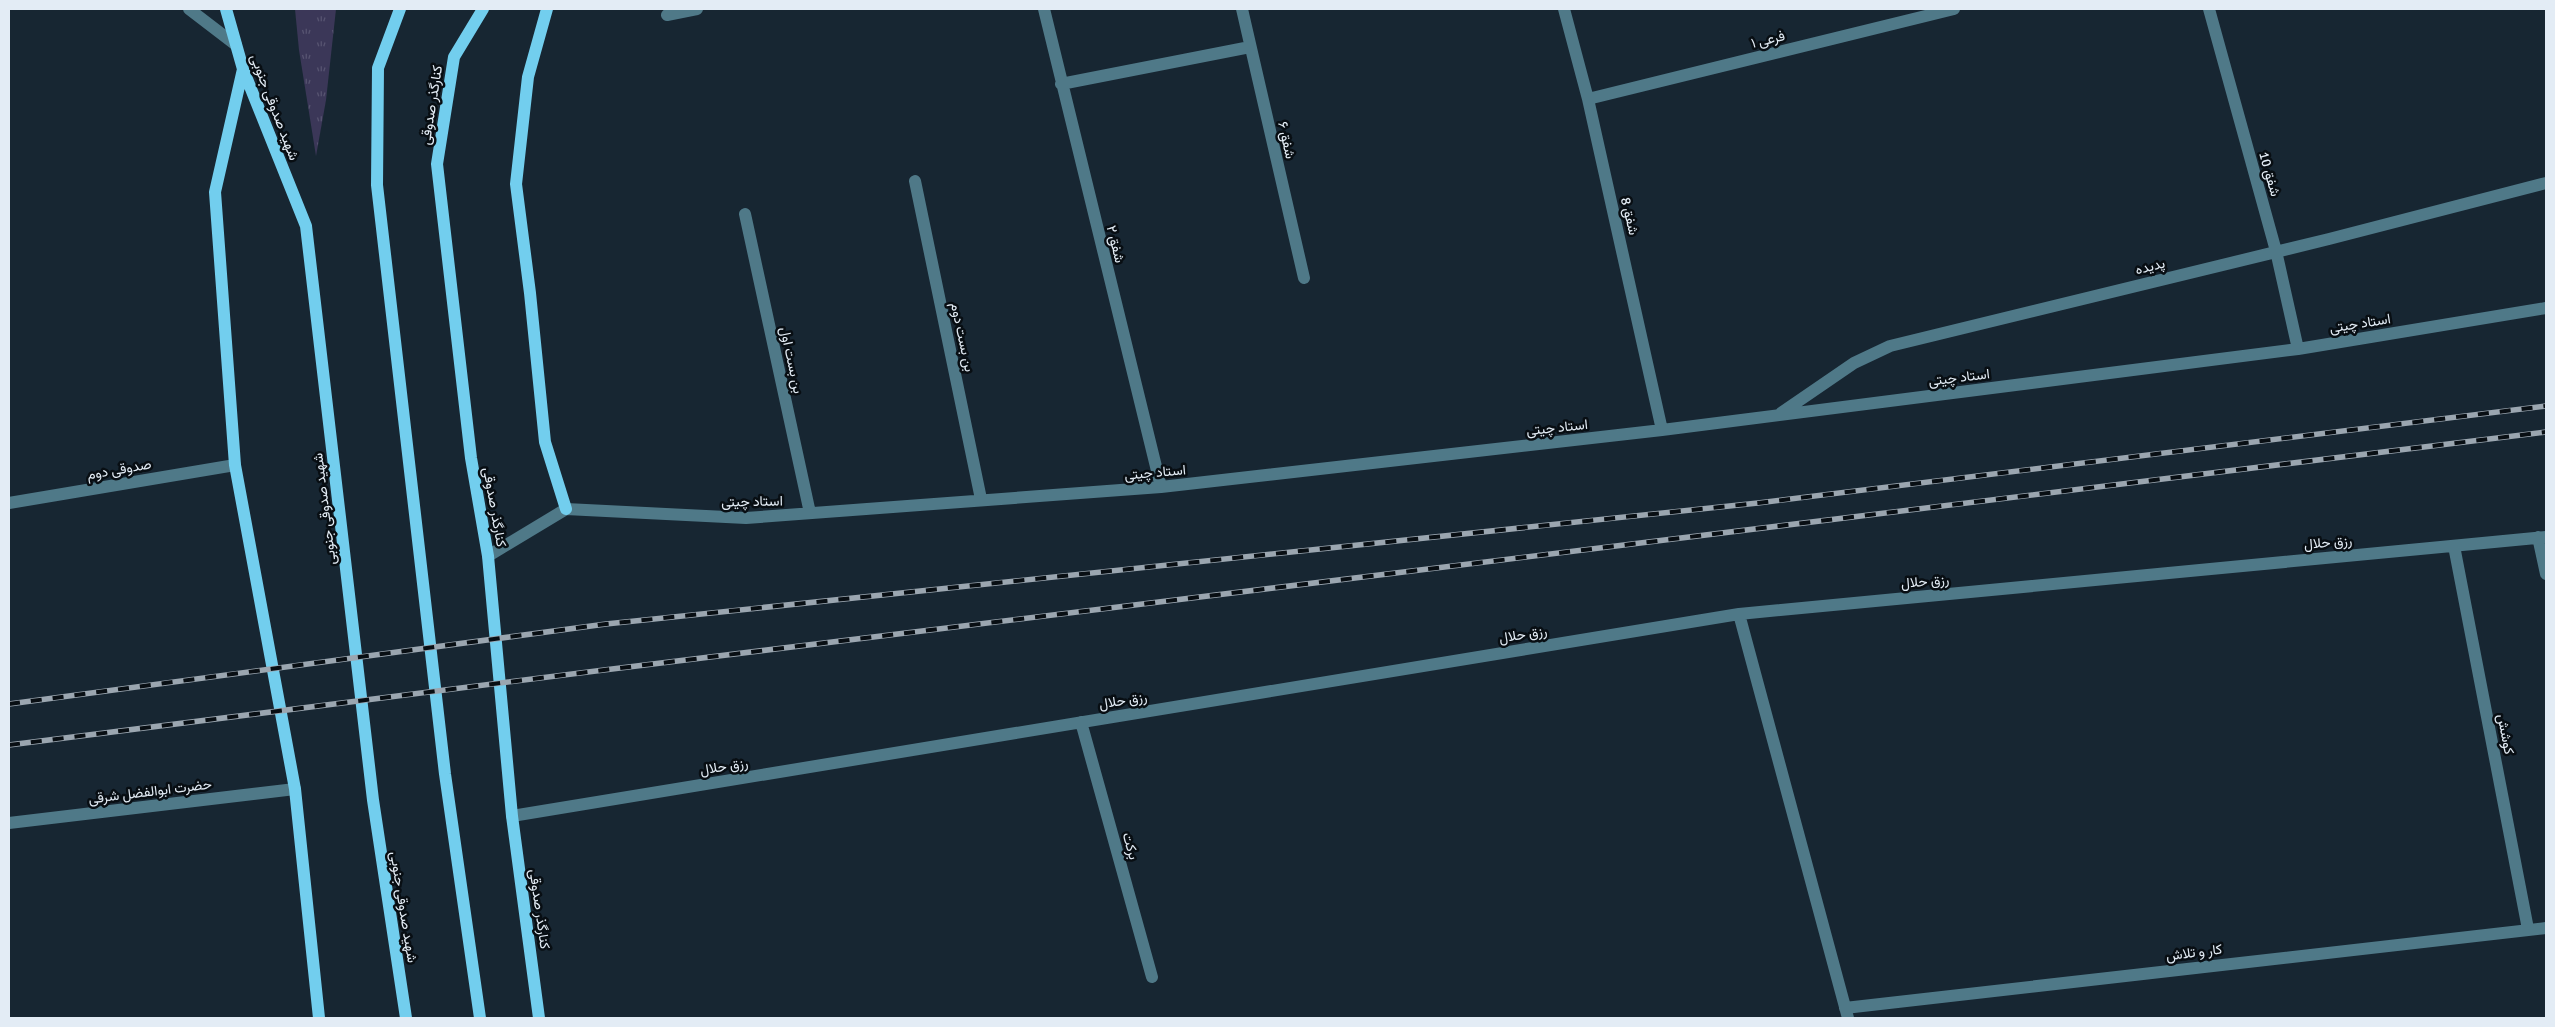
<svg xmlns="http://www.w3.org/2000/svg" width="2555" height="1027" viewBox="0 0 2555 1027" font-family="Signika,Vazirmatn,sans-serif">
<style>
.grass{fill:url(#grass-tufts)}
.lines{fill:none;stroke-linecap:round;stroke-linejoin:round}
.minor{stroke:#4f7988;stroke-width:12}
.major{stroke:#72ceee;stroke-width:12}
.rail-casing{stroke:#9ba6b0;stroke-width:5.5}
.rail{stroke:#080e13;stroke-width:4;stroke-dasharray:11;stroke-linecap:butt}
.labels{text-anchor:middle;stroke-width:5;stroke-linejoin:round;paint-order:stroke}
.street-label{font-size:14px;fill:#e3ecf5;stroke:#080e13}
</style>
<defs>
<pattern id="grass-tufts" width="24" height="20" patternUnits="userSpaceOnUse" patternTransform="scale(1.25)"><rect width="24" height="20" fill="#3b3758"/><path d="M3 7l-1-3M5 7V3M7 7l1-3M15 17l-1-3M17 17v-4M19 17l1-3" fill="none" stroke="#575471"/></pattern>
</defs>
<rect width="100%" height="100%" fill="#172632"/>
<path class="grass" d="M295 9H336L326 100 316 156 299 50Z"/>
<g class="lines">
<path class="minor" d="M189 9 236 45
M1044 9 1161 487
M1242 9 1304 278
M1564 9 1588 99 1662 430
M2209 9 2276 251 2298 349
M667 15 697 9
M1061 84 1250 47
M1588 99 1954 9
M915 181 981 499
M745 214 810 513
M1781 413 1854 363 1890 346 2329 239 2546 183
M9 503 235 465
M2538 537 2546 574
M2454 546 2528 929
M488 556 566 509 746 518 1161 487 1662 430 2298 349 2546 308
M1739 614 1848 1018
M1081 722 1152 977
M512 816 1739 614 2546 537
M9 823 295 789
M1845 1008 2546 928"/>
<path class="major" d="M226 9 243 69 306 226 373 800 406 1018
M400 9 378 68 377 185 445 774 480 1018
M483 9 454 57 437 164 471 458 488 556 512 816 539 1018
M547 9 528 77 516 184 530 293 545 442 566 509
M243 69 215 192 235 465 295 789 319 1018"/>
<g class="rail-casing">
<path id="rail" d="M9 704 606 624 1758 503 2546 406
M9 745 604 670 2546 432"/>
</g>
<use href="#rail" class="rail"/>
</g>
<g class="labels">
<g class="street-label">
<text transform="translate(1768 39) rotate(-14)" y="5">فرعی ۱</text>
<text transform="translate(431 105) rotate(-81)" y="5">کنارگذر صدوقی</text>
<text transform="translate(275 107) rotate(69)" y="5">شهید صدوقی جنوبی</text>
<text transform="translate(1287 140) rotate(77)" y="5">شفق ۶</text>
<text transform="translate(2270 174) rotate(74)" y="5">شفق 10</text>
<text transform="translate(1630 216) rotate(77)" y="5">شفق 8</text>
<text transform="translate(1116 244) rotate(76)" y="5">شفق ۲</text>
<text transform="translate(2150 266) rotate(-14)" y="5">پدیده</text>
<text transform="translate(2360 323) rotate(-9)" y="5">استاد چیتی</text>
<text transform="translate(963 337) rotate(78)" y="5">بن بست دوم</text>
<text transform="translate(792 360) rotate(78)" y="5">بن بست اول</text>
<text transform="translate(1959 377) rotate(-7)" y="5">استاد چیتی</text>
<text transform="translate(1557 427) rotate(-6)" y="5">استاد چیتی</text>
<text transform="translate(119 469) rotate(-10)" y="5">صدوقی دوم</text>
<text transform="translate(1155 472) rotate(-5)" y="5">استاد چیتی</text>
<text transform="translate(752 501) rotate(-1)" y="5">استاد چیتی</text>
<text transform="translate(495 507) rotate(80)" y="5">کنارگذر صدوقی</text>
<text transform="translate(324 509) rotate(-97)" y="5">شهید صدوقی جنوبی</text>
<text transform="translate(2328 542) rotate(-5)" y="5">رزق حلال</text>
<text transform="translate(1925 581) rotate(-5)" y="5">رزق حلال</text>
<text transform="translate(1523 634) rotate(-9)" y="5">رزق حلال</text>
<text transform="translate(1123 700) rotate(-9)" y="5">رزق حلال</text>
<text transform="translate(2506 734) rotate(79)" y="5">کوشش</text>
<text transform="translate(724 766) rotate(-9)" y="5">رزق حلال</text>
<text transform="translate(150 791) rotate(-7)" y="5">حضرت ابوالفضل شرقی</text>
<text transform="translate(1131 846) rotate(75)" y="5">برکت</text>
<text transform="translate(404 907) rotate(81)" y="5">شهید صدوقی جنوبی</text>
<text transform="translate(540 909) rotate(82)" y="5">کنارگذر صدوقی</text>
<text transform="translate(2194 952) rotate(-7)" y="5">کار و تلاش</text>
</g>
</g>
<rect width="2555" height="1027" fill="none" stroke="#e3ecf5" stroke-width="20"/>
</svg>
